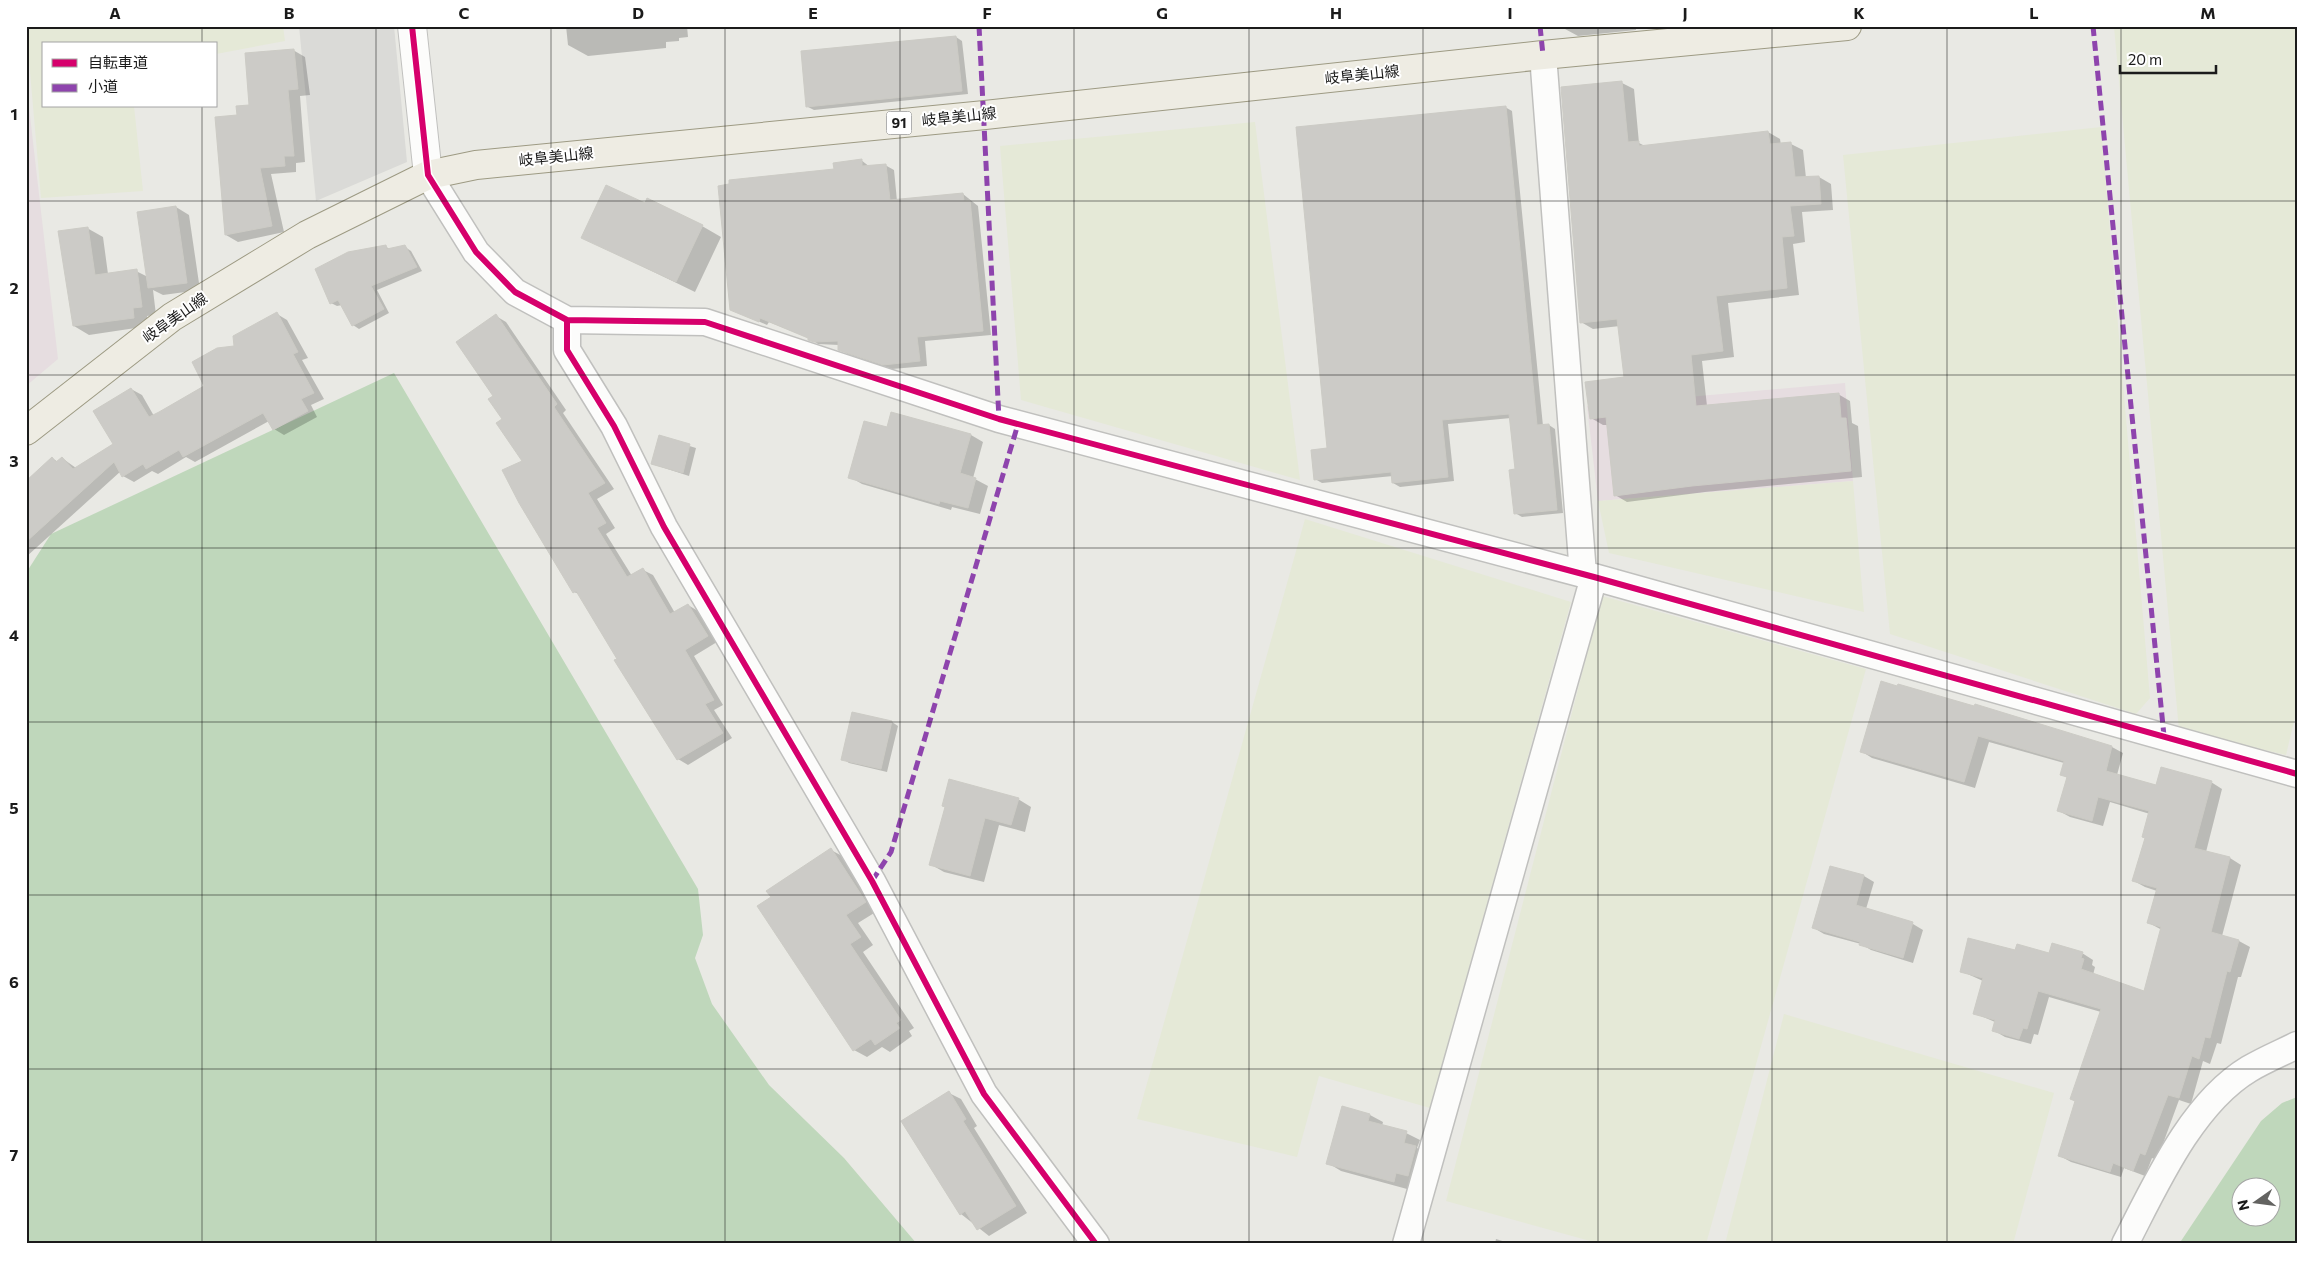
<svg xmlns="http://www.w3.org/2000/svg" width="2323" height="1270" viewBox="0 0 2323 1270" font-family="Commissioner,'Noto Sans JP',sans-serif">
<style>
.industrial{fill:#e6dde0}
.farmland{fill:#e5e9d7}
.forest{fill:#bfd7bb;fill-rule:evenodd}
.parking{fill:#dadad7}
.shadow{fill:#0003}
.building{fill:#cccbc7;stroke:#cccbc5}
.lines{fill:none;stroke-linecap:round;stroke-linejoin:round}
.minor-casing{stroke:#c0c0be;stroke-width:29}
.tertiary-casing{stroke:#c0c0be;stroke-width:30}
.primary-casing{stroke:#9d9a83;stroke-width:30}
.minor{stroke:#fcfcfb;stroke-width:26}
.tertiary{stroke:#fcfcfb;stroke-width:28}
.primary{stroke:#eeece3;stroke-width:28}
.quiet{stroke:#8e44ad;stroke-width:5;stroke-dasharray:10 5;stroke-linecap:butt}
.cycleway-casing{stroke:#fff;stroke-width:9}
.cycleway{stroke:#d6006c;stroke-width:6}
.grid{fill:none;stroke:#1b1b1b;stroke-width:1;stroke-opacity:0.55}
.labels{text-anchor:middle;stroke-width:4;stroke-linejoin:round;paint-order:stroke}
.shield{fill:#fff;stroke:#5f5f5f;stroke-width:1}
.shield-label{font-size:14px;font-weight:bold;fill:#1b1b1b}
.street-label{font-size:15px;fill:#1b1b1b;stroke:#fff}
.neatline{fill:none;stroke:#1b1b1b;stroke-width:2}
.grid-label{font-size:16px;text-anchor:middle;font-weight:bold;fill:#1b1b1b}
</style>
<rect width="100%" height="100%" fill="#e9e9e4"/>
<path class="industrial" d="M26 81 58 359 26 386Z
M1845 383 1853 481 1598 501 1587 406Z"/>
<path class="farmland" d="M26 26H283L285 41 216 54V44H44V106H134L143 191 41 198Z
M2297 26V709L2286 755 2179 730 2114 27Z
M1255 122 1300 480 1021 400 1000 146Z
M2101 127 2150 698 2136 714 1890 634 1843 155Z
M1853 481 1864 612 1609 553 1598 501Z
M1305 519 1571 602 1430 1108 1319 1076 1297 1157 1137 1119Z
M1602 596 1866 669 1706 1244H1601L1446 1201Z
M1784 1014 2054 1093 2013 1244H1725Z"/>
<path class="forest" d="M394 373 698 889 703 935 695 958 712 1004 769 1085 844 1158 917 1244H26V573L51 534Z
M2297 1097V1244H2179L2261 1121 2282 1103ZM2240 1188H2270V1218H2240Z"/>
<path class="parking" d="M299 26H394L407 162 316 201Z"/>
<path class="shadow" d="M566 26H687L688 37 679 38V41L666 42V48L588 56 568 45Z
M1564 26H1636V30L1578 36 1565 29Z
M956 37 962 41 968 94 814 110 808 107 802 52Z
M293 50 305 57 310 95 300 96 305 162 296 163V172L271 174 284 232 238 242 226 235 238 116 251 106Z
M1622 83 1634 89 1639 143 1645 146 1768 132 1780 139 1781 145 1791 144 1803 150 1806 178 1819 177 1831 184 1833 210 1802 212 1805 242 1793 244 1799 295 1728 303 1734 357 1702 361 1707 406 1838 394 1850 401 1852 423 1858 426 1862 477 1705 492 1627 502 1615 495 1608 425H1603L1591 418 1625 379 1620 326 1593 329 1581 322Z
M1505 107 1512 111 1543 426 1549 425 1555 429 1563 513 1522 517 1515 513 1516 470 1511 418 1448 424 1454 481 1400 487 1393 483V476L1322 483 1315 479 1328 449Z
M861 160 870 167 885 165 894 170 897 201 963 194 978 206 991 335 925 341 927 366 892 369 848 354 839 349V345L818 344 809 338 769 322 767 325 731 309 835 170Z
M176 207 189 215 200 290 163 295 153 290 156 315 147 316 149 326 89 335 74 326 87 228 103 237 108 274 136 271 148 277Z
M702 226 721 237 695 292 582 237Z
M385 246 391 250 405 247 411 251 422 271 377 290 389 313 359 329 353 325 342 305 337 306 331 303Z
M277 314 287 320 308 358 302 360 324 399 311 405 317 417 284 435 274 429 269 421 195 462 186 457 158 474 152 471 134 482 123 476 121 471 26 557V477L30 479 52 458 58 462 62 458 76 468 114 444 131 389 142 395 154 416 206 386 236 347Z
M496 316 506 322 566 410 563 413 614 489 597 499 615 528 606 534 632 576 643 570 653 575 675 613 688 605 698 611 717 642 694 656 723 705 714 710 732 738 688 765 678 759 616 661 618 659 581 595 574 592 523 461 494 396Z
M887 428 971 435 983 442 973 478 988 486 980 514 952 507 951 510 862 484 850 477Z
M660 437 696 448 689 476 652 464Z
M1976 706 2112 747 2123 753 2117 775 2157 787 2211 782 2222 789 2206 852 2230 858 2241 865 2222 936 2239 941 2250 947 2241 977H2238L2221 1044 2217 1043 2210 1064 2203 1061 2191 1104 2179 1100 2157 1160 2152 1158 2145 1176 2124 1168 2121 1177 2071 1162 2060 1156 2101 1012 2049 997 2038 1035 2034 1034 2031 1044 2005 1037 1993 1030 1995 1022 1974 1013 1983 981 1961 971 2016 952 2050 954 2082 953 2093 960 2092 965 2095 967 2093 975 2145 993 2162 930 2149 923 2157 891 2145 887 2134 881 2146 838 2150 814 2110 802 2103 826 2070 817 2059 811 2068 778 2061 774 2064 763 1989 742 1975 788 1872 758 1861 751 1975 708Z
M892 722 898 726 887 772 849 763 843 759Z
M1018 799 1031 807 1025 832 999 825 984 882 944 872 930 864 946 807Z
M831 850 844 857 879 910 858 923 873 945 863 952 914 1028 909 1031 912 1036 890 1052 882 1047 867 1057 854 1050 772 898Z
M1864 876 1874 882 1866 909 1913 924 1923 930 1913 963 1871 950 1861 944 1824 934 1814 928Z
M949 1093 961 1099 977 1126 974 1128 1027 1213 989 1236 961 1214Z
M1370 1115 1383 1122 1382 1126 1406 1133 1420 1140 1417 1148 1429 1155 1422 1183 1410 1180 1407 1189 1341 1171 1328 1163Z
M1496 1239 1512 1244H1495Z"/>
<path class="building" d="M956 36 962 91 806 107 801 51Z
M294 49 298 89 288 90 294 156H284L285 166 260 168 272 226 225 235 215 117 237 115 236 106 249 105 245 53Z
M1622 81 1628 142 1639 141V146L1768 131 1770 144 1791 142 1795 177 1819 176 1821 204 1790 206 1794 236 1782 237 1787 288 1716 296 1723 351 1691 355 1696 406 1839 393 1841 418H1846L1851 471 1692 486 1614 496 1606 417 1590 419 1585 382 1624 377 1617 319 1580 323 1561 87Z
M1506 106 1537 425 1549 424 1557 510 1514 514 1509 470 1515 469 1509 414 1442 420 1448 477 1392 483 1391 472 1314 480 1311 450 1327 448 1296 127Z
M862 159V166L886 164 890 200 963 193 964 201 970 200 983 331 917 337 920 361 883 365 838 350V341L814 342 808 340V338L760 318 759 322 730 310 718 186 729 184V180L834 169 833 163Z
M606 185 645 203 647 198 703 225 676 282 581 238Z
M176 206 187 283 148 288 137 212Z
M88 227 95 275 137 269 142 307 133 308 134 318 73 326 58 231Z
M386 245 387 249 405 245 417 267 371 286 384 309 352 326 338 300 330 304 315 269 348 252Z
M277 312 298 352 293 354 314 393 301 399 308 411 273 430 263 413 183 457 179 450 146 469 143 464 122 477 114 462 26 542V481L52 457 56 462 62 457 73 469 113 444 93 411 131 388 149 417 159 412 204 386 192 362 217 348 234 346 233 336Z
M496 314 557 404 554 407 605 483 588 493 606 523 597 528 627 577 643 568 670 614 688 604 708 636 685 650 714 700 705 704 723 733 677 760 614 660 617 659 576 591 573 593 519 503 502 470 522 461 496 423 502 419 488 399 493 396 456 342Z
M891 412 971 434 960 473 976 478 968 508 940 501 939 504 848 478 864 421 887 427Z
M659 435 690 444 683 473 651 464Z
M1881 681 1897 686 1898 684 1974 706 1975 704 2112 746 2106 771 2156 785 2161 767 2212 781 2194 848 2230 857 2211 932 2239 940 2230 972 2227 971 2210 1038 2205 1037 2199 1059 2192 1056 2179 1098 2168 1095 2145 1155 2140 1153 2133 1171 2113 1163 2110 1172 2058 1156 2075 1101 2070 1099 2101 1009 2038 991 2027 1029 2023 1028 2019 1039 1992 1031 1995 1020 1973 1014 1983 978 1960 972 1968 938 2015 950 2017 944 2049 953 2052 943 2083 952 2081 958 2084 959 2081 969 2144 991 2161 927 2147 923 2157 888 2132 881 2145 838 2142 837 2149 811 2098 797 2092 821 2057 811 2067 777 2060 775 2064 761 1978 736 1964 782 1860 752Z
M852 712 892 721 881 769 841 760Z
M949 779 1019 798 1011 825 985 818 970 876 929 865 945 807 942 806Z
M831 848 866 902 846 915 861 937 850 944 901 1020 896 1023 900 1028 875 1045 871 1039 853 1051 757 906 771 897 766 891Z
M1830 866 1864 875 1856 905 1913 922 1903 958 1859 945 1860 942 1812 928Z
M949 1091 966 1119 963 1121 1016 1206 977 1230 965 1211 960 1215 901 1121Z
M1342 1106 1370 1114 1368 1121 1407 1131 1404 1143 1416 1146 1408 1176 1396 1173 1394 1182 1326 1164Z"/>
<g class="lines">
<g class="minor-casing">
<path id="minor" d="M1543 55 1583 574
M428 175 476 252 515 292 567 320 705 322 999 419 1594 577 2297 774
M567 320V350L614 426 664 527 872 881 984 1094 1096 1244
M1406 1244 1594 577
M2125 1244C2155 1186 2191 1104 2249 1069 2264 1060 2281 1053 2297 1045"/>
</g>
<g class="tertiary-casing">
<path id="tertiary" d="M412 26 428 175"/>
</g>
<g class="primary-casing">
<path id="primary" d="M26 431 172 317 307 235 428 175 476 165 985 115 1543 55 1847 26"/>
</g>
<use href="#minor" class="minor"/>
<use href="#tertiary" class="tertiary"/>
<use href="#primary" class="primary"/>
<path class="quiet" d="M979 26 999 419
M1540 26 1543 55
M2093 26 2164 736
M872 881 891 852 1018 424"/>
<g class="cycleway-casing">
<path id="cycleway" d="M412 26 428 175 476 252 515 292 567 320 705 322 999 419 1594 577 2297 774
M567 320V350L614 426 664 527 872 881 984 1094 1096 1244"/>
</g>
<use href="#cycleway" class="cycleway"/>
</g>
<path class="grid" d="M202 26V44M376 26V1244M551 26V1244M725 26V1244M900 26V1244M1074 26V1244M1249 26V1244M1423 26V1244M1598 26V1244M1772 26V1244M1947 26V1244M2121 26V1244M202 106V1244M26 201H2297M26 375H2297M26 548H2297M26 722H2297M26 895H2297M26 1069H2297"/>
<g class="labels">
<rect class="shield" x="886.5" y="111.5" width="25" height="23" rx="4"/>
<g class="shield-label">
<text x="899" y="128">91</text>
</g>
<g class="street-label">
<text transform="translate(1362 75) rotate(-6)" y="5">岐阜美山線</text>
<text transform="translate(959 117) rotate(-6)" y="5">岐阜美山線</text>
<text transform="translate(556 157) rotate(-6)" y="5">岐阜美山線</text>
<text transform="translate(175 318) rotate(-35)" y="5">岐阜美山線</text>
</g>
</g>
<rect width="2323" height="1270" fill="none" stroke="#ffffff" stroke-width="55"/>
<rect x="42" y="42" width="175" height="65" fill="#ffffff" stroke="#a4a4a4"/>
<rect x="52" y="59" width="25" height="8" fill="#d6006c" stroke="#a4a4a4"/>
<text x="88" y="68" font-size="15" fill="#1b1b1b">自転車道</text>
<rect x="52" y="84" width="25" height="8" fill="#8e44ad" stroke="#a4a4a4"/>
<text x="88" y="92" font-size="15" fill="#1b1b1b">小道</text>
<g transform="translate(2256 1202) rotate(256)"><circle r="24" fill="#ffffff" stroke="#a4a4a4"/>
<path d="M0-4L9 19L0 12L-9 19Z" fill="#636361"/>
<text y="-8" font-size="14" font-weight="bold" text-anchor="middle" fill="#1b1b1b">N</text>
</g>
<path d="M2120 65v8h96v-8" fill="none" stroke="#1b1b1b" stroke-width="2.5"/>
<text x="2128" y="65" font-size="15" fill="#1b1b1b" stroke="#ffffff" stroke-width="4" paint-order="stroke">20 m</text>
<rect x="28" y="28" width="2268" height="1214" class="neatline"/>
<g class="grid-label">
<text x="115" y="19">A</text>
<text x="289" y="19">B</text>
<text x="464" y="19">C</text>
<text x="638" y="19">D</text>
<text x="813" y="19">E</text>
<text x="987" y="19">F</text>
<text x="1162" y="19">G</text>
<text x="1336" y="19">H</text>
<text x="1510" y="19">I</text>
<text x="1685" y="19">J</text>
<text x="1859" y="19">K</text>
<text x="2034" y="19">L</text>
<text x="2208" y="19">M</text>
<text x="14" y="120">1</text>
<text x="14" y="294">2</text>
<text x="14" y="467">3</text>
<text x="14" y="641">4</text>
<text x="14" y="814">5</text>
<text x="14" y="988">6</text>
<text x="14" y="1161">7</text>
</g>
</svg>
